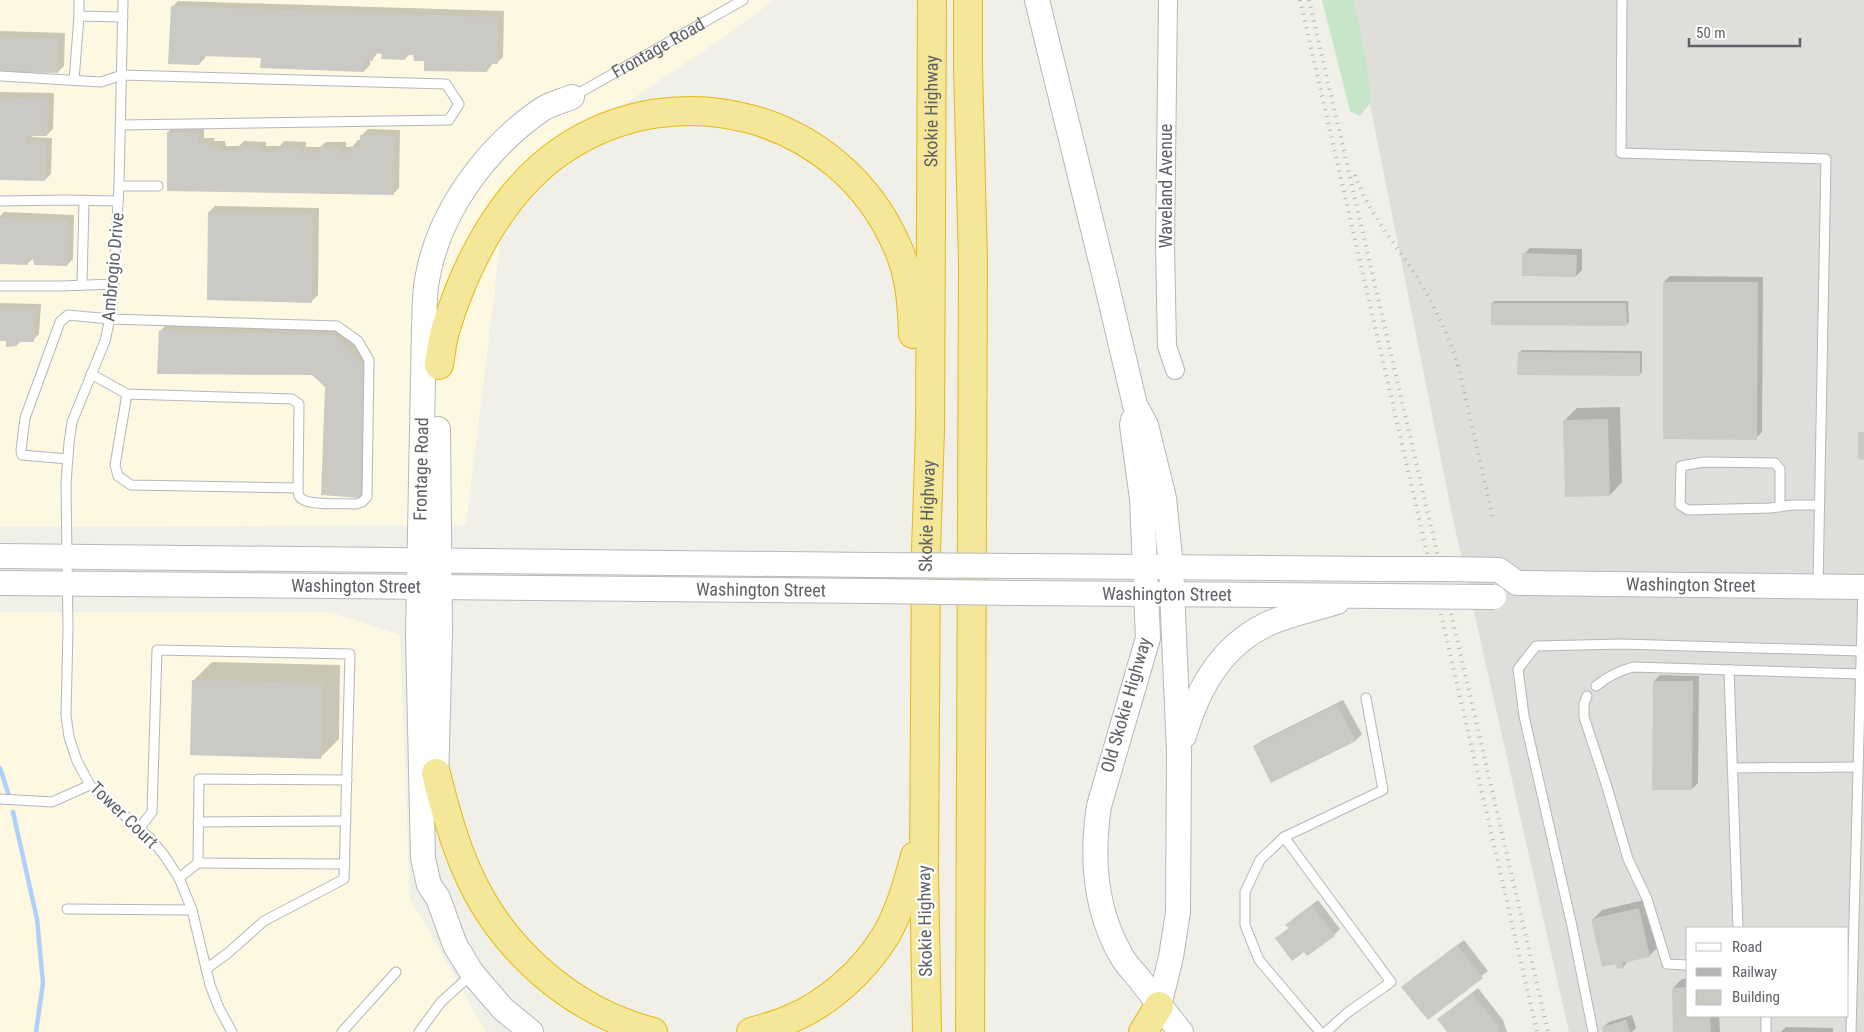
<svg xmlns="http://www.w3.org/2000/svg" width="1864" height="1032" viewBox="0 0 1864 1032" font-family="'Roboto Condensed',sans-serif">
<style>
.commercial{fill:#fcf8e1}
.industrial{fill:#dfdeda;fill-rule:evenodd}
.green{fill:#c6e5c9}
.shadow{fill:#0003}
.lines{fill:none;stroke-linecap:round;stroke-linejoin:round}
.stream{stroke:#afd1f9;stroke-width:4.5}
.building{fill:#cbc9c4}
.lane-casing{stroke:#b5b6bb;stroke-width:11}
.street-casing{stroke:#b5b6bb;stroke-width:20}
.secondary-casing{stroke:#b6b8bd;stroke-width:26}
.highway-casing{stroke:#e5b812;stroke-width:30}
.lane{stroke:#fff;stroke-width:9}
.street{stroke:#fff;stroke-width:18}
.secondary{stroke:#fff;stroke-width:24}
.highway{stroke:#f5e799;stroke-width:28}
.rail{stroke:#b5b5b6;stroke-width:4;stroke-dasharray:1 6;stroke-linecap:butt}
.secondary-bridge-casing{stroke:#b6b8bd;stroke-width:26;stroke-linecap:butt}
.secondary-bridge{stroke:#fff;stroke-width:24}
.labels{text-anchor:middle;stroke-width:4.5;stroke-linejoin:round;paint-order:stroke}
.street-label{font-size:18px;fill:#5f6166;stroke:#fff}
</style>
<rect width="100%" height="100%" fill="#f0efe8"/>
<path class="commercial" d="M0 0H774L720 40 508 182 466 525 0 527Z
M0 612H330L400 635 410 898 486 1032H0Z"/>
<path class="industrial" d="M1349 0H1864V1032H1569L1453 519ZM1688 928H1848V1016H1688Z"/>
<path class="green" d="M1322 0H1353L1366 58 1371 102 1360 116 1350 111Z"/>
<path class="shadow" d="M178 1 504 11 503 57 497 63H493L487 71 425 60 415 54H410L405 59 378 52 372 60 370 59V65L364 71 263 57 205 55V58L199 64 172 7Z
M0 31 65 33 64 66 58 72 0 71Z
M0 92 54 93 53 129 47 135H32V137L52 138 51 174 45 180 0 178Z
M174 126 204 128V138H215L214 141H225L226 146H239L244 141 266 142V146H280L284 141 306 142V147H320L326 142H346V147H352L358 140H361L362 135 368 129 400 130 399 188 393 194 168 190V132Z
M215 206 319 208 318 295 312 301 209 212Z
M4 212 74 215 73 259 67 265 35 257 28 263H0V216Z
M1530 248 1582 249V270L1576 276 1524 254Z
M1670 276 1763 277 1762 432 1756 438 1664 282Z
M1495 301H1628L1629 322 1626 325 1492 303Z
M0 303 41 304 39 334 33 340 21 341 17 345 7 340 0 339Z
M166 325 342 329 370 360 367 491 361 497 326 386 312 374 160 331Z
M1522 350 1642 351V373L1639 375 1519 353Z
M1620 407 1622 482 1610 495 1564 421 1577 408Z
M212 662 340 665 339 739 320 758 193 681Z
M1660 675 1699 676 1698 783 1692 789 1654 681Z
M1343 700 1362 734 1356 740 1272 781 1255 747 1261 741Z
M1648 899 1659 946 1650 955 1629 960 1623 967 1593 919 1602 910Z
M1318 900 1340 929 1334 935 1304 951 1276 939 1290 927 1287 925 1293 919Z
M1464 940 1488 971 1429 1018 1409 981Z
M1682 979H1688V1016H1719L1720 1032H1674L1673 988Z
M1478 988 1503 1020 1507 1032H1449L1439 1019Z
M1632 1015 1636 1028 1632 1032H1604L1603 1027 1609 1022Z
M1786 1027 1833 1028V1032H1781Z"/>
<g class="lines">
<path class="stream" d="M0 768 10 799
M13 812 37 919 43 983 36 1032"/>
</g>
<path class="building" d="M171 6 498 17V64H488L487 72 424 71V61H414L413 55H406L405 60 381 59 382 54 373 53V61L365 60 364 72 260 68 261 58 200 56 199 65 168 64Z
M0 37 59 39 58 73 0 72Z
M0 97 48 99 47 136H26V143H47L45 181 0 180Z
M167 132 199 133V144L209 143V147H220V151H237V146L260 147V151H277V147L301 148V152L318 153V148H341V152L351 153V146H360V135L395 136 394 195 167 191Z
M208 212 313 214 312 303 207 300Z
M0 218 69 220 67 266 34 265 33 259H28V265L0 264Z
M1522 253 1577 255 1576 277 1522 276Z
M1663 282H1758L1757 440 1663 439Z
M1491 303H1626L1627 326 1491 325Z
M0 309H36L34 342H17V346L6 347V341H0Z
M159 330 335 335 364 367 361 498 321 495 325 387 312 375 157 374Z
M1518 352 1640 353V376L1517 375Z
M1608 419 1610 496 1565 497 1563 420Z
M1858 432H1864V460L1858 459Z
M192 680 322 683 321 759 190 755Z
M1653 681H1693L1692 790H1652Z
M1337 705 1356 741 1271 783 1253 746Z
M1312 905 1335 936 1307 956 1304 952 1292 961 1275 938 1289 928 1285 925Z
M1639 908 1650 957 1622 963 1624 968 1617 969 1615 964 1602 967 1591 919Z
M1457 945 1483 978 1428 1020 1401 987Z
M1688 987V1016H1710L1711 1032H1673L1672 988Z
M1472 993 1498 1026 1499 1032H1447L1437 1019Z
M1626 1020 1630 1032H1603L1602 1027Z"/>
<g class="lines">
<g class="lane-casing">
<g id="lane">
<path d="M79 0V16L123 17"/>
<path d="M123 0 119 186 112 309 105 341 72 422 69 443 66 483 68 629 66 715 69 737 77 761 90 785 150 838 164 855 179 878 192 910 210 985 219 1008 232 1032"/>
<path d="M1622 0 1621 153 1826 159 1818 586"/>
<path d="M0 76 101 82 122 75 446 84 459 104 449 120 120 125"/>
<path d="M74 80 79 16"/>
<path id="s1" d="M572 97 743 0"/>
<path d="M119 186H158"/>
<path d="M0 201 65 200 118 201"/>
<path d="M82 285 84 201"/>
<path d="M0 286H61L114 284"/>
<path d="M91 374 127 394 292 399 299 404 298 488 131 485 118 476 115 465 127 394"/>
<path d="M68 459 22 455 21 450 25 418 60 322 68 315 110 319 337 326 358 341 369 360 367 497 362 502 356 504C343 503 312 506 302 499 298 497 298 492 298 488"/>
<path d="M1780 507V469L1775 463 1704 462 1681 466 1680 505 1688 510 1770 508 1792 505H1819"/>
<path d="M1729 670 1738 928"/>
<path d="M1596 686C1608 676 1618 671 1633 667L1860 674"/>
<path d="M1587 696 1584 704V717L1607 787 1628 859 1647 899 1667 964 1688 965"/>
<path d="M1732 768 1858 767"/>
<path d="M0 799 52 802 90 785"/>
<path d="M198 822 346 821"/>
<path d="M139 829 152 812 157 650 350 654 344 879 264 921 228 953 206 969"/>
<path d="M1284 837 1391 982 1347 1013 1326 1032"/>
<path d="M198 863 345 864"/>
<path d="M179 878 198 863 199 779 347 780"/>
<path d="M67 909 192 910"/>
<path d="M1766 1016V1032"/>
<path d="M342 1032 396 972"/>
<path d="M419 1032 441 1002 472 974"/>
<path d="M1320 1032 1259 960 1245 925V892L1260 860 1284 837 1383 790 1366 698"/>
<path d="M1593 1032 1572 926 1524 716 1518 669 1536 646 1622 644 1861 651"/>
<path d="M1851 1032 1863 587"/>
</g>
</g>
<g class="street-casing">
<path id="street" d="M1168 0 1165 245 1167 346 1175 370"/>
</g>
<g class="secondary-casing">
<g id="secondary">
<path d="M1037 0 1106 282 1135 405 1146 425 1164 498 1171 567 1179 752 1178 912 1171 957 1159 1006"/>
<path d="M1133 420 1132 425 1142 499 1148 638 1099 806C1091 858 1095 911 1122 957 1127 966 1135 973 1141 981 1154 998 1167 1015 1181 1032"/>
<path d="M0 556 872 565"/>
<path d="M1025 566 1374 569"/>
<path id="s2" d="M1447 569 1499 570 1517 583 1864 587"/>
<path id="s3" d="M0 583 872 591"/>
<path id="s4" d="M1023 593 1382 596"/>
<path d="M1184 736C1199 684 1225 640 1277 620 1297 613 1317 608 1337 602"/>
<path d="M436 783 440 633 438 429"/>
<path id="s5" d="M531 1032 503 1009 472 973 455 945 438 898 429 885 423 858 418 636 424 326C425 311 424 295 427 280 438 213 485 149 541 110 550 104 562 101 572 97"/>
</g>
</g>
<g class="highway-casing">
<g id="highway">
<path d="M968 0V67L973 263 970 1032"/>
<path d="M439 365C441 353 442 340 446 328 466 262 503 191 561 151 678 71 840 115 897 246 910 274 912 304 913 334"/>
<path d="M436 773C444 806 453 840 467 871 501 949 571 1011 653 1032"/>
<path d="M751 1032C764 1028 777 1025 788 1020 828 1004 864 971 886 935 900 911 908 882 915 856"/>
<path id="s6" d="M927 1032 924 873 926 550 930 430 932 0"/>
<path d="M1143 1032 1159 1006"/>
</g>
</g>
<use href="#lane" class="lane"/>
<use href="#street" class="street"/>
<use href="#secondary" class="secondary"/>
<use href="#highway" class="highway"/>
<path class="rail" d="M1300 0 1537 1032
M1309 0 1548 1032
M1355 175C1369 214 1395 243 1417 277 1434 305 1448 334 1458 365L1493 518"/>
<g class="secondary-bridge-casing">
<path id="secondary-bridge" d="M872 565 1025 566
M1374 569H1447
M872 591 1023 593
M1382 596 1494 597"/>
</g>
<use href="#secondary-bridge" class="secondary-bridge"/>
</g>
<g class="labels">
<g class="street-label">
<text dy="6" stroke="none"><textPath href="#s1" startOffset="99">Frontage Road</textPath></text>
<text dy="6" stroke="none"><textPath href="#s6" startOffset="921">Skokie Highway</textPath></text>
<text transform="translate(1166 186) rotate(-90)" y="6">Waveland Avenue</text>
<text transform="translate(113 267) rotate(-85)" y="6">Ambrogio Drive</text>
<text dy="6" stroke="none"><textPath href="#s5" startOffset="599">Frontage Road</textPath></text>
<text dy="6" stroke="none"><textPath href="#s6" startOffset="516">Skokie Highway</textPath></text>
<text dy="6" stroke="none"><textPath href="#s2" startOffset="248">Washington Street</textPath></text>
<text dy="6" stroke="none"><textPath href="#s3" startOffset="356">Washington Street</textPath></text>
<text dy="6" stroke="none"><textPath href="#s3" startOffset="761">Washington Street</textPath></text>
<text dy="6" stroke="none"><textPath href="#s4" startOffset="144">Washington Street</textPath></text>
<text transform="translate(1126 705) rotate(-74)" y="6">Old Skokie Highway</text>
<text transform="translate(124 815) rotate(44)" y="6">Tower Court</text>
<text transform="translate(925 921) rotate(-91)" y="6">Skokie Highway</text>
</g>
</g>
<rect x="1686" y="927" width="162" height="90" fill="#ffffff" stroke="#bfc0c2"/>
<rect x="1696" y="943" width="25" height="8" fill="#ffffff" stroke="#bfc0c2"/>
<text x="1732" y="952" font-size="15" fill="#5f6166">Road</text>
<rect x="1696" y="968" width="25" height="8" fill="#b5b5b6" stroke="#bfc0c2"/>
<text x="1732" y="977" font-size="15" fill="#5f6166">Railway</text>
<rect x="1696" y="990" width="25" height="15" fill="#cbc9c4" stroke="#bfc0c2"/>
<text x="1732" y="1002" font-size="15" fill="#5f6166">Building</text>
<path d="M1689 38v8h111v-8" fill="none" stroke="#5f6166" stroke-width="2.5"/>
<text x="1696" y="38" font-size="15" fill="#5f6166" stroke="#ffffff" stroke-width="4" paint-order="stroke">50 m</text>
</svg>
